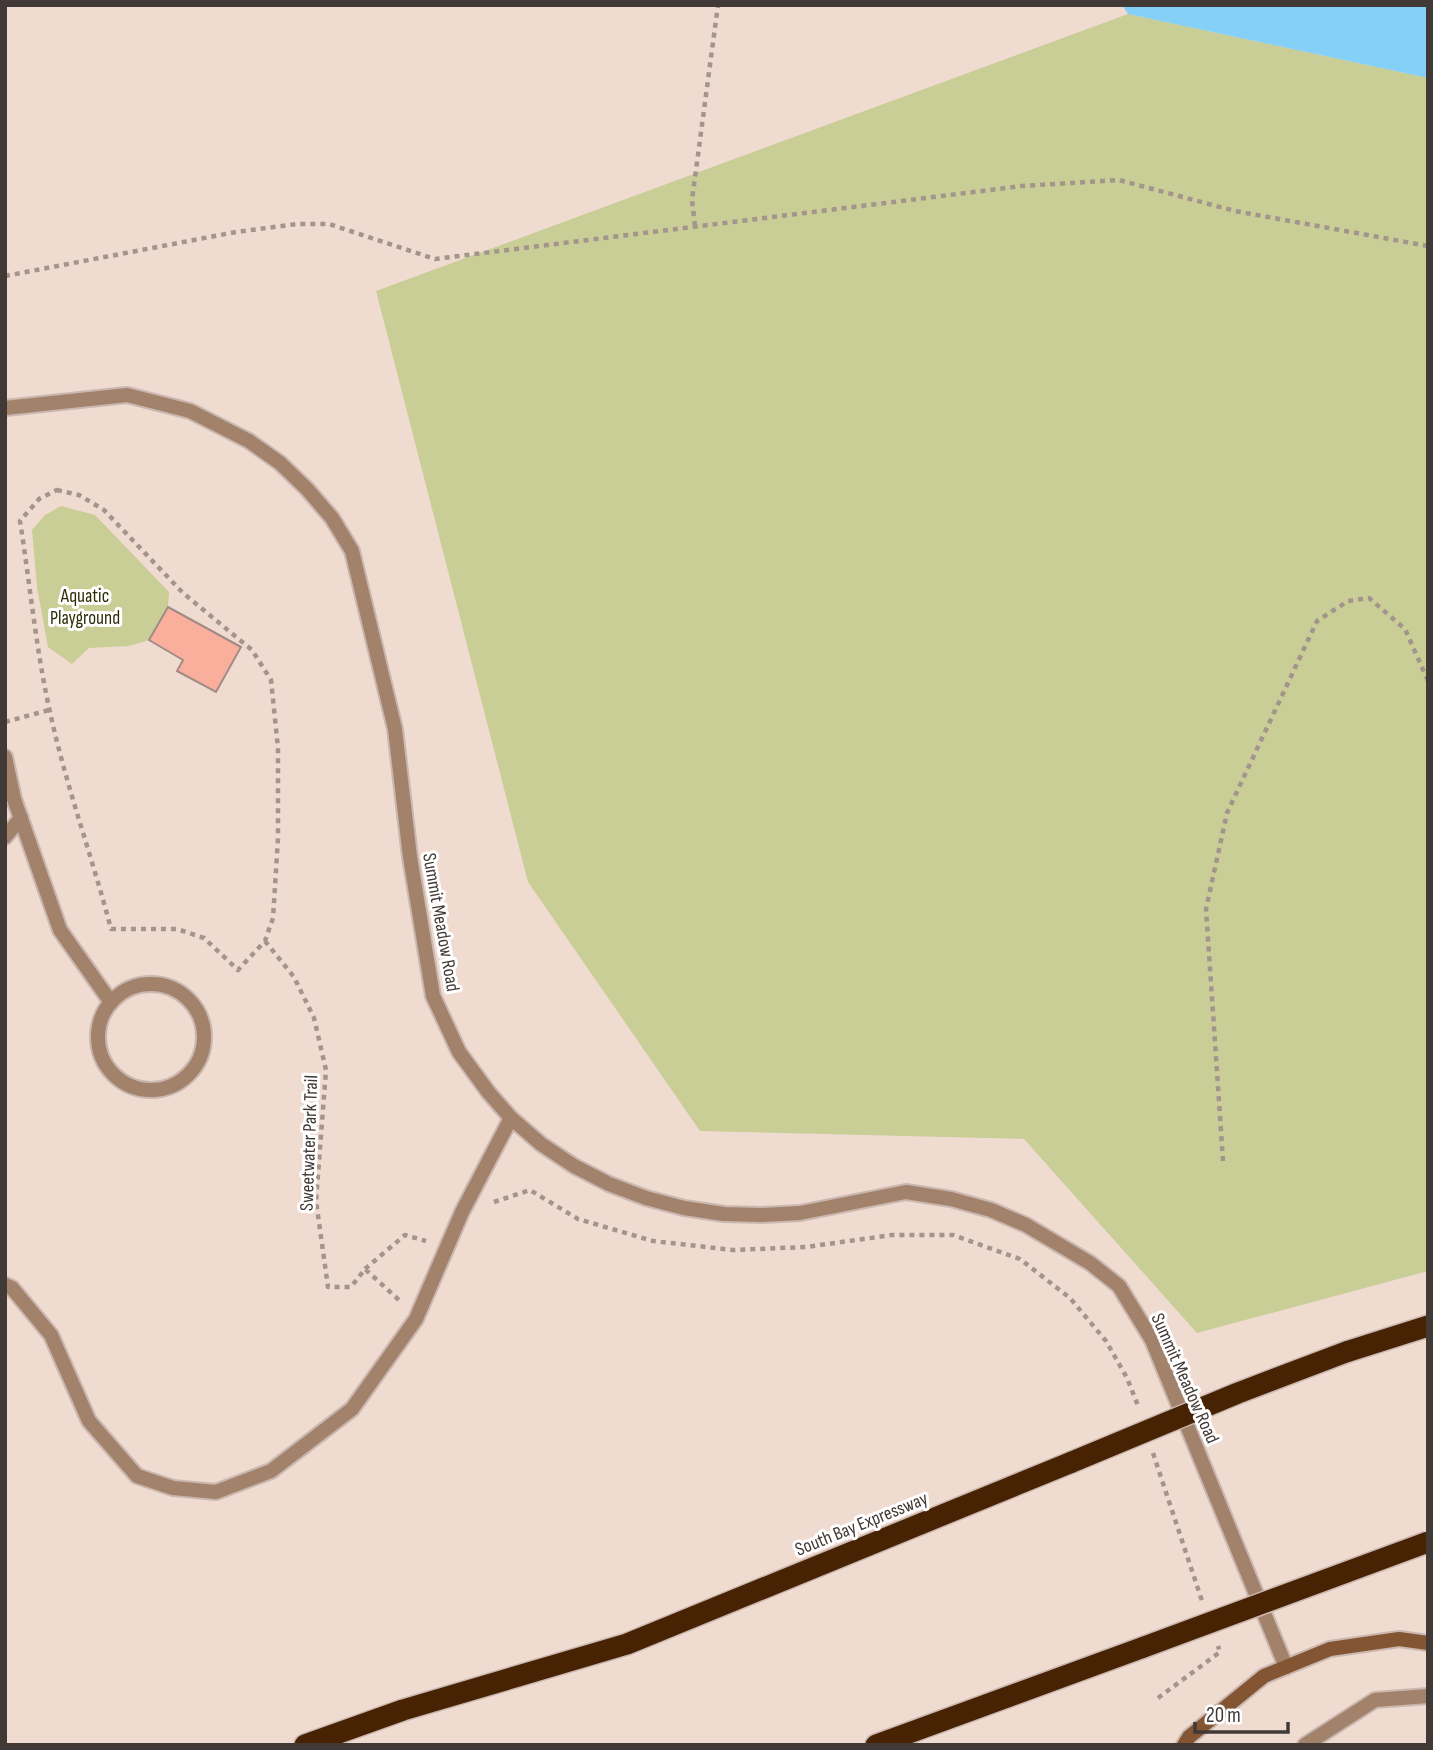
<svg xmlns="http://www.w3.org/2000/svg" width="1433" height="1750" viewBox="0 0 1433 1750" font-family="'Sofia Sans Condensed',sans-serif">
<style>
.green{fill:#c9cd96}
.water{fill:#85d0f7}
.building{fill:#faaf9d;stroke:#a08b86;stroke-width:2}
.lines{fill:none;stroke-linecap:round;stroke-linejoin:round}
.lane-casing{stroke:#cab7af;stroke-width:18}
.street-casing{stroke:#cab7af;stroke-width:18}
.secondary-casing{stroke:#cab7af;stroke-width:18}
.highway-casing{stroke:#cab7af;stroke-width:24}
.path{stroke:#a3948c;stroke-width:4.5;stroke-dasharray:5 5;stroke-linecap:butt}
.lane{stroke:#a3826c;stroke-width:14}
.street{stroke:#a3826c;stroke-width:14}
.secondary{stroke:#835533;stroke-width:14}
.highway{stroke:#472203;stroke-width:21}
.highway-bridge-casing{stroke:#cab7af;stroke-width:24;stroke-linecap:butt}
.highway-bridge{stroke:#472203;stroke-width:21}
.labels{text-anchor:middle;stroke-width:6;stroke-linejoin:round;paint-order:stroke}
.park-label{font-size:19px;fill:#2b2d05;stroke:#fff}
.street-label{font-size:19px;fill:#413935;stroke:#fff}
</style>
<rect width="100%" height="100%" fill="#f0dbd1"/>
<path class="green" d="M1128 14 1428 78V1271L1197 1333 1024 1139 700 1131 528 882 376 291Z
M61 506 95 515 169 592 168 607 149 640 129 646 89 648 72 664 48 647 37 587 32 530 45 515Z"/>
<path class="water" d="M1122 5H1428V78L1128 14Z"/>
<path class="building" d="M168 607 241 647 216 692 177 671 183 660 149 640Z"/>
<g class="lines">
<g class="lane-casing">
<path id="lane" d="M5 837 21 818
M5 1285 12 1288 51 1335 89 1421 137 1476 173 1488 216 1492 271 1471 352 1409 416 1319 462 1212 511 1118
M1305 1745 1375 1700 1428 1696"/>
</g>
<g class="street-casing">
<path id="street" d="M5 408 127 395 190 411 249 441 280 463 307 489 332 518 352 551 395 729 410 857 433 996 459 1052 489 1093 511 1118 541 1144 574 1166 609 1184 646 1198 684 1208 724 1214 762 1215 800 1213 906 1192 951 1199 991 1210 1026 1225 1090 1263 1119 1286 1152 1340 1286 1667
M5 757 14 799 60 930 110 1001
M98 1037a53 53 0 1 1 106 0a53 53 0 1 1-106 0Z"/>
</g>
<g class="secondary-casing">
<path id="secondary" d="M1184 1745 1189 1737 1264 1676 1330 1649 1399 1639 1428 1643"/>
</g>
<g class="highway-casing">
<path id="highway" d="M1346 1352 1428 1326
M305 1745 403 1710 627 1644 1072 1462
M876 1745 1144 1647"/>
</g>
<path class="path" d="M695 226 692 200 718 5
M5 276 236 232 297 224H329L435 259 1022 186 1119 180 1235 211 1428 246
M57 490 79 495 104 510 183 593 252 650 271 680 278 748V838L273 918 265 941 238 970 204 938 177 929H111C92 856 66 786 50 712 36 650 30 584 20 521L39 499Z
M5 722 49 710
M265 941 294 977 314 1018 326 1070 316 1201 328 1287H351L365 1269 399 1300
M1223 1161 1206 909 1227 813 1317 621 1348 601 1369 598 1405 629 1428 681
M494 1202 530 1190 578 1219 653 1241 733 1250 806 1247 892 1235H953L1020 1259 1070 1298 1106 1341 1127 1378 1139 1408
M365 1269 405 1235 426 1241
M1153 1453 1202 1601
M1158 1698 1220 1652 1218 1646"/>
<use href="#lane" class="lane"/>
<use href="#street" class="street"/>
<use href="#secondary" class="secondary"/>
<use href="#highway" class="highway"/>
<g class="highway-bridge-casing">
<path id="highway-bridge" d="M1072 1462 1238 1393 1346 1352
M1144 1647 1428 1542"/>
</g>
<use href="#highway-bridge" class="highway-bridge"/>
</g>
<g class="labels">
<g class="park-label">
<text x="85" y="602">Aquatic<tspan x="85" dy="22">Playground</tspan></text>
</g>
<g class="street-label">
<text transform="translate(442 922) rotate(80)" y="7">Summit Meadow Road</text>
<text transform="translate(308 1143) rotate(-88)" y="7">Sweetwater Park Trail</text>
<text transform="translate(1186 1378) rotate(66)" y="7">Summit Meadow Road</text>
<text transform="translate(861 1523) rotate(-22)" y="7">South Bay Expressway</text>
</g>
</g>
<rect width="1433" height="1750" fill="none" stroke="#413935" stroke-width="14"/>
<path d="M1195 1722v10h93v-10" fill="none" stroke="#413935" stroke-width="3.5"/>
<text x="1206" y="1722" font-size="21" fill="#413935" stroke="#ffffff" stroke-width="5" paint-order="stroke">20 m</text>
</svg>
